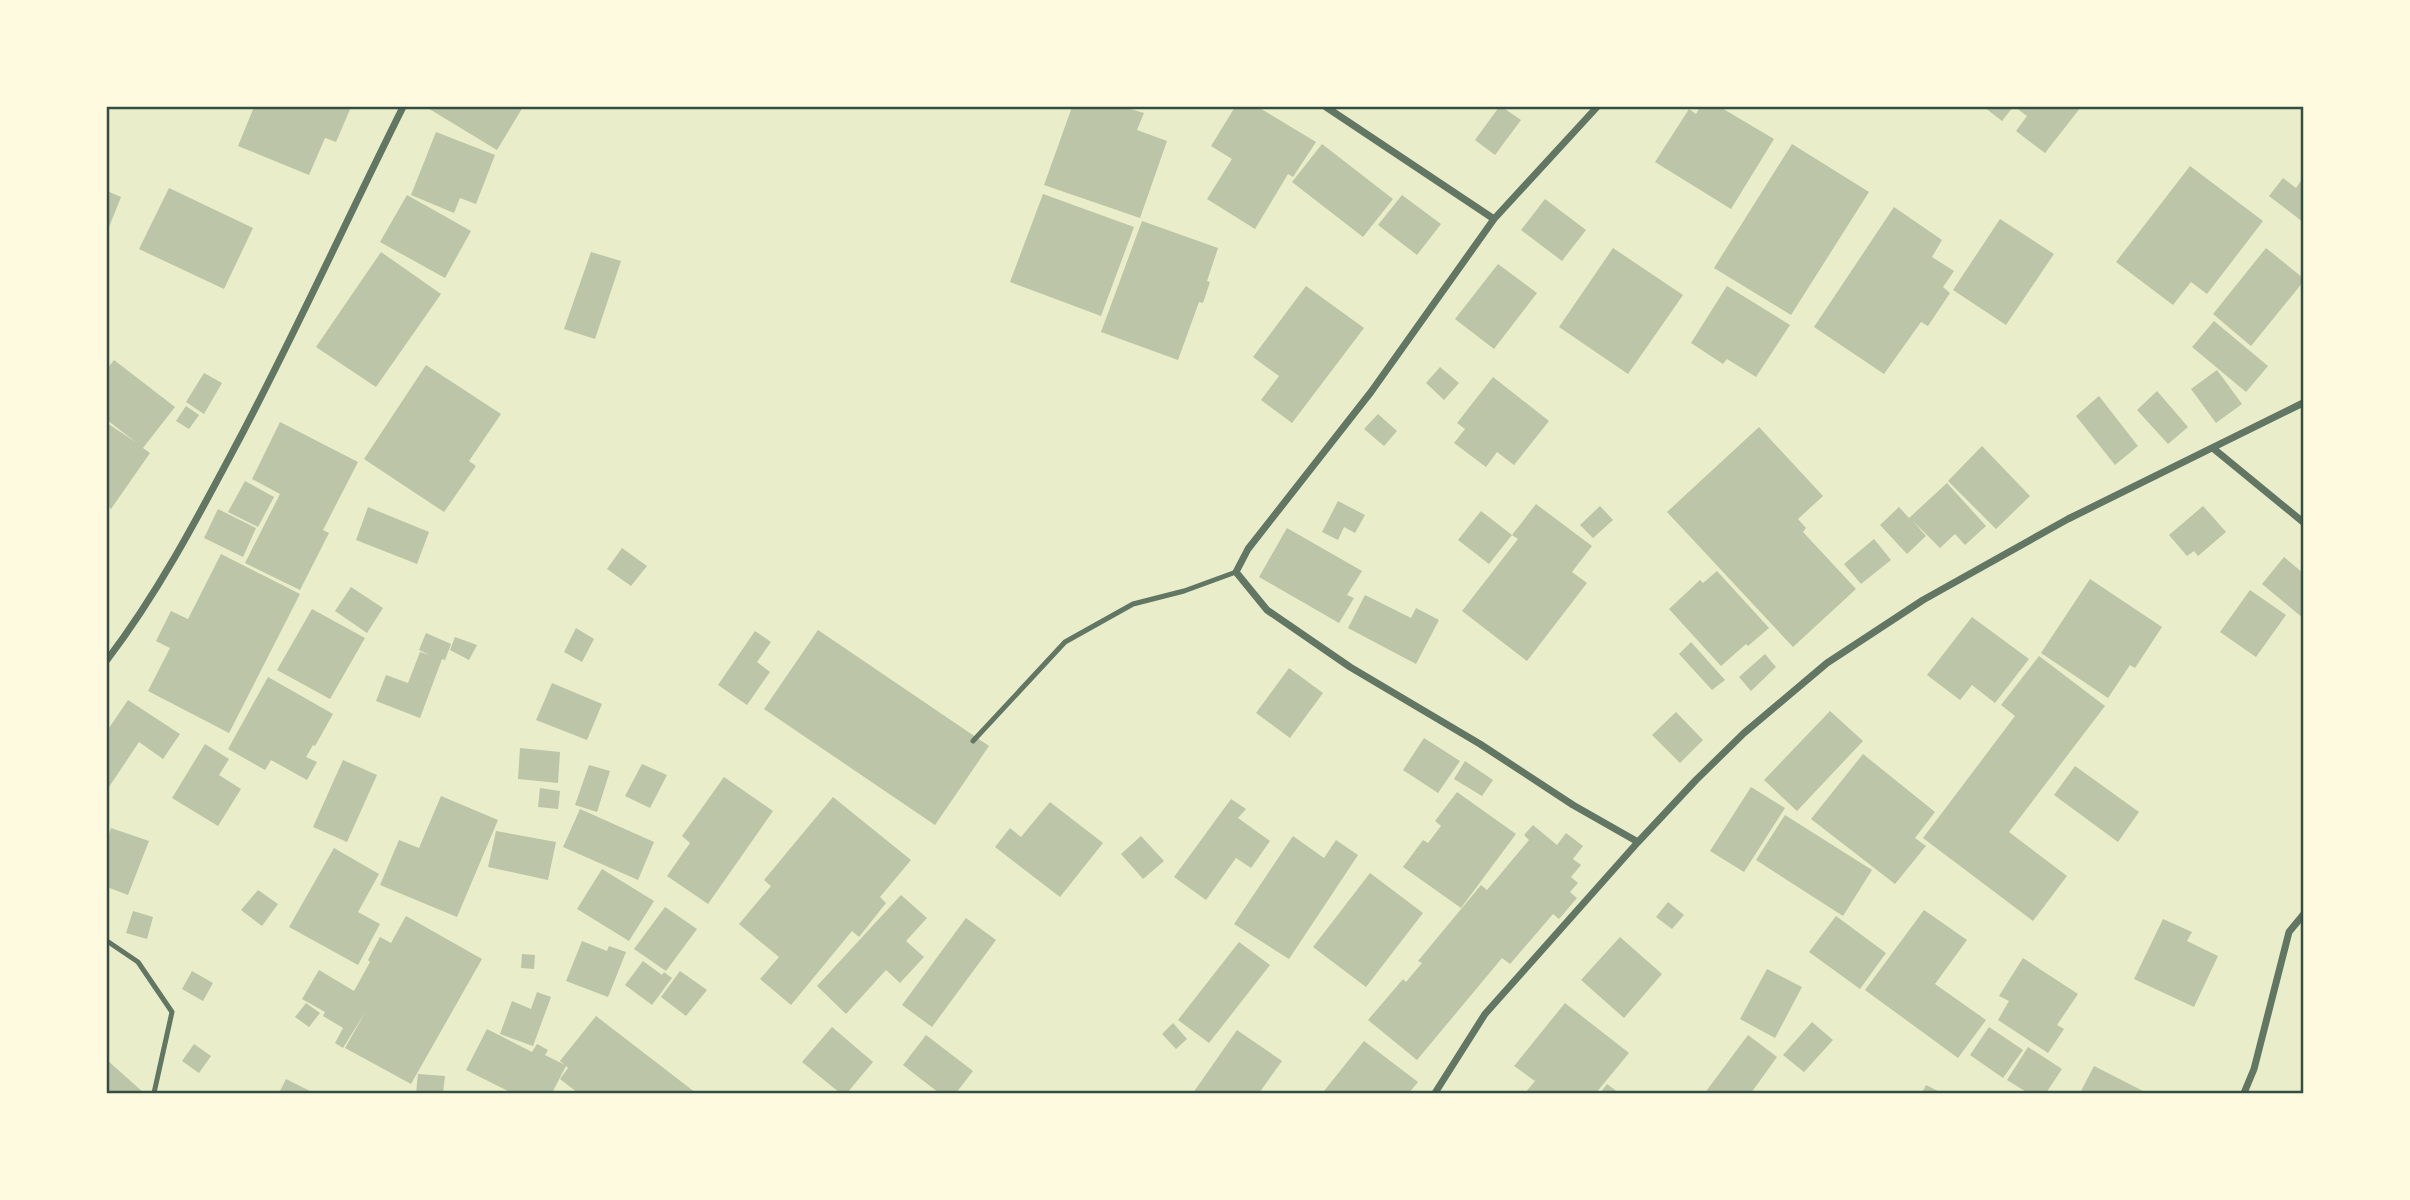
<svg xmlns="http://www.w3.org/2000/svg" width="2410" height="1200" viewBox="0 0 2410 1200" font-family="Karla,sans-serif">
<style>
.building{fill:#bcc5a7}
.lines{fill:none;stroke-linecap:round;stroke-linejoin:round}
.service{stroke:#617663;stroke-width:5}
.minor{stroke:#617663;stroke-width:7}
.neatline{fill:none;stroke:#344e41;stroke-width:2.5}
</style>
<rect width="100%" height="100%" fill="#e9edc9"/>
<path class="building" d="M254 107H351L336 142 325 138 309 175 238 146Z
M426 107H523L497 150Z
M1072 107H1124L1144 113 1137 130 1167 141 1140 218 1044 185Z
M1235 107H1258L1316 142 1293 177 1288 174 1255 229 1207 199 1232 159 1211 146Z
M1499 107H1502L1521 120 1495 155 1475 140Z
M1700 107H1720L1774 139 1731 209 1655 162 1689 109 1696 114Z
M1984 107H2013L2002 121Z
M2015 107H2081L2045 153 2016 131 2027 116Z
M436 132 495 155 476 204 460 198 454 213 411 195Z
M1322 144 1393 199 1363 237 1292 182Z
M1792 144 1869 192 1791 315 1714 268Z
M2190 166 2263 221 2207 294 2191 282 2173 305 2116 262Z
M2283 178 2296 188 2303 178V222L2269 196Z
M169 188 253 228 224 289 139 249Z
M107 191 121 197 107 232Z
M1043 194 1134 227 1101 316 1010 282Z
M407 195 471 231 445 278 380 242Z
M1402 195 1441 224 1417 255 1378 225Z
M1545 199 1586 230 1562 261 1521 230Z
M1894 207 1942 240 1932 257 1954 271 1943 287 1950 293 1928 326 1921 322 1884 374 1814 327Z
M2000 219 2054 254 2006 325 1953 290Z
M1142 221 1218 248 1207 281 1210 282 1203 303 1199 302 1178 360 1101 332Z
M1613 248 1683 295 1628 374 1559 327Z
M2266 248 2303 278V282L2251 346 2213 314Z
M381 252 441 294 376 387 316 347Z
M591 252 621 261 595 339 564 329Z
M1498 264 1537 293 1494 349 1455 319Z
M1306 286 1364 328 1292 423 1261 400 1279 376 1253 357Z
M1727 286 1790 325 1756 377 1727 359 1723 364 1691 343Z
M2214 321 2268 366 2246 392 2192 347Z
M114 360 175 407 143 448 150 453 111 509 107 505V423L137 443 107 420V369Z
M426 365 501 414 469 461 476 466 444 512 364 459Z
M1440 367 1459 383 1444 400 1426 383Z
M2217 370 2242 404 2216 423 2191 389Z
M204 373 222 383 204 414 186 402Z
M1493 377 1549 421 1514 465 1497 452 1486 467 1454 443 1465 429 1457 423Z
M2157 391 2188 427 2168 444 2137 410Z
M2099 396 2138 446 2115 465 2076 416Z
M186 406 199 415 189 429 176 421Z
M1378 414 1397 431 1384 446 1364 429Z
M280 422 358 462 323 530 329 533 300 590 245 563 280 494 252 479Z
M1759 427 1823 496 1798 519 1806 528 1803 532 1856 589 1793 647 1667 512Z
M1982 446 2030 496 1996 529 1948 481Z
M245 481 274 497 258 527 228 512Z
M1947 483 1986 526 1965 545 1955 534 1940 548 1912 520 1926 536 1907 554 1880 525 1899 507 1909 518Z
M1338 501 1365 515 1355 533 1344 527 1338 540 1322 532Z
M1536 504 1592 546 1572 572 1587 583 1527 661 1462 611 1518 539 1512 535Z
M1600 506 1613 520 1593 538 1580 525Z
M2203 506 2226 532 2198 556 2194 551 2187 556 2169 535Z
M368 507 429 532 417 564 356 540Z
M218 509 256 528 243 557 204 538Z
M1481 511 1512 535 1489 564 1458 540Z
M1287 528 1362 571 1347 595 1354 598 1339 623 1259 577Z
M1874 539 1891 560 1861 584 1844 564Z
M622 548 647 566 631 586 607 569Z
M221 554 300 594 229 733 148 691 170 648 156 641 171 611 188 619Z
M2284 557 2303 573V618L2262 584Z
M1717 571 1769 628 1748 646 1746 644 1721 666 1669 609 1700 580 1703 583Z
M2090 579 2162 627 2135 668 2130 665 2108 698 2041 653Z
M351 587 383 608 367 633 335 611Z
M2250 590 2286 615 2256 657 2220 632Z
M1365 595 1411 618 1416 608 1439 620 1416 664 1348 628Z
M312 609 365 638 330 699 277 670Z
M1972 617 2029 659 1995 703 1972 685 1960 700 1927 675Z
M576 628 594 639 582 662 564 652Z
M818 630 989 746 935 825 764 709Z
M755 631 771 642 757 662 770 672 747 705 718 685Z
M426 633 451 644 445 660 442 659 420 718 376 701 386 675 408 683 420 652 430 655 419 650Z
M455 637 477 645 469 660 450 650Z
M1691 642 1725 680 1712 690 1679 654Z
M1765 654 1776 667 1751 691 1739 677Z
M2039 656 2105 706 2009 832 2067 876 2033 921 1923 838 2015 716 2001 705Z
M1289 668 1323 693 1290 738 1256 713Z
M268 677 333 714 315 746 313 745 306 757 317 762 307 780 271 760 265 770 228 749Z
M552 683 602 704 587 740 536 720Z
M128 700 180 734 163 759 139 742 109 787 107 785V731Z
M1830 711 1863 741 1797 811 1764 780Z
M1676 712 1703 740 1680 763 1652 735Z
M1424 738 1460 761 1438 793 1403 770Z
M205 744 229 759 219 775 241 789 218 826 172 798Z
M520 748 560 752 558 783 518 779Z
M1863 754 1935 812 1915 838 1926 846 1895 884 1811 819Z
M343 760 377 775 347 842 313 827Z
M1465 761 1493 780 1482 796 1454 779Z
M642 764 667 775 650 808 625 796Z
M589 765 610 771 597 812 575 805Z
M2075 766 2139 812 2118 842 2054 795Z
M724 777 773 811 708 904 667 876 690 843 682 836Z
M1751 787 1785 808 1744 872 1710 851Z
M540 788 560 791 558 809 538 807Z
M1457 792 1516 834 1461 908 1403 867 1423 840 1428 843 1441 826 1435 821Z
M441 796 498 820 457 917 380 885 399 840 419 848Z
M833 797 911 860 880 897 886 903 859 937 852 931 791 1005 760 979 779 957 739 924 771 886 764 880Z
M1231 799 1246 809 1238 818 1270 841 1251 868 1236 858 1206 900 1174 877Z
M1050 802 1103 843 1060 897 995 847 1010 828 1021 837Z
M580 809 654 842 638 880 563 847Z
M1785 815 1872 870 1843 916 1756 860Z
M1533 825 1557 845 1566 833 1583 846 1573 859 1581 865 1571 877 1578 883 1570 892 1577 898 1559 919 1553 914 1510 964 1502 958 1417 1060 1368 1020 1403 979 1406 982 1422 963 1418 961 1481 885 1487 890 1529 840 1524 835Z
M111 828 149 841 128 895 107 887V840Z
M496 831 556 842 548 880 488 867Z
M1141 836 1164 861 1143 879 1121 854Z
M1293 836 1324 858 1336 840 1358 855 1289 959 1234 924Z
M334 848 379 874 358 912 380 924 358 965 289 927Z
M602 869 654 901 629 941 577 909Z
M1370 873 1423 913 1366 987 1313 947Z
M258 890 278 904 262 926 241 910Z
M901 895 927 918 906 941 924 957 900 983 886 970 846 1014 817 986Z
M1668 902 1684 915 1672 929 1656 917Z
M665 907 697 929 666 971 634 949Z
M1924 910 1967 940 1935 984 1986 1020 1958 1058 1865 990Z
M133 911 153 917 147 939 126 933Z
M406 916 482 959 411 1084 345 1048 366 1011 343 1048 335 1043 343 1028 323 1016 325 1012 302 999 319 970 354 991 370 962 368 960 380 937 391 943Z
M1836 916 1886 953 1860 989 1809 952Z
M966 918 996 940 932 1027 902 1005Z
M2163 919 2192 932 2187 941 2218 956 2194 1007 2134 979Z
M1620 937 1662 974 1624 1018 1581 980Z
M582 941 607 951 609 946 626 952 608 997 566 981Z
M1239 942 1270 965 1209 1043 1178 1020Z
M522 954 535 955 534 969 521 968Z
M2023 958 2078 994 2057 1025 2064 1029 2048 1053 1998 1020 2009 1001 1999 996Z
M643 961 662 975 664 972 672 978 652 1005 625 985Z
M1767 969 1802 987 1775 1038 1740 1019Z
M192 971 213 983 203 1001 182 989Z
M680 971 707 990 686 1016 661 997Z
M537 992 551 997 533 1046 500 1034 512 1001 531 1009Z
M306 1003 320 1013 309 1027 295 1017Z
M1565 1003 1629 1053 1596 1093H1525L1535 1081 1514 1066Z
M596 1016 696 1093H578L560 1079 568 1068 566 1066 552 1093H512L466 1070 487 1029 532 1052 537 1044 548 1050 545 1055 565 1065 560 1061Z
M1812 1022 1833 1040 1804 1072 1783 1055Z
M1173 1023 1187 1039 1176 1049 1162 1034Z
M832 1027 873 1062 847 1093H840L802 1062Z
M1989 1027 2023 1050 2003 1078 1970 1055Z
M1237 1030 1282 1061 1259 1093H1193Z
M926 1035 973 1071 956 1093H939L903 1065Z
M1748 1035 1777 1057 1751 1093H1711L1707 1090Z
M1364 1041 1418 1082 1409 1093H1327L1324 1091Z
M194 1044 211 1056 199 1073 182 1061Z
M2028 1047 2062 1069 2046 1093H2028L2007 1080Z
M107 1060 144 1093H107Z
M2094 1066 2147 1093H2080Z
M418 1074 445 1076 443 1093H416Z
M286 1079 314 1093H279Z
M1607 1084 1619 1093H1600Z
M1926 1085 1942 1093H1922Z"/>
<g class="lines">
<path class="service" d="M973 741 1065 642 1133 604 1184 591 1236 572
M107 941 138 962 172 1012 154 1093"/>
<path class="minor" d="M1326 107 1494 219
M1597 107 1494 219 1371 392 1248 549 1236 572 1267 610 1350 667 1480 744 1573 805 1638 842
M2214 449 2303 522
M107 660C161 589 201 511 243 432 299 325 349 215 403 107
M1435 1093 1485 1014 1638 842 1696 780 1744 733 1827 663 1923 600 2068 519 2303 403
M2244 1093 2254 1069 2289 932 2303 915"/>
</g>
<rect width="2410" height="1200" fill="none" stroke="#fefae0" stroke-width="217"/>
<rect x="108" y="108" width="2194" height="984" class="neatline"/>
</svg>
